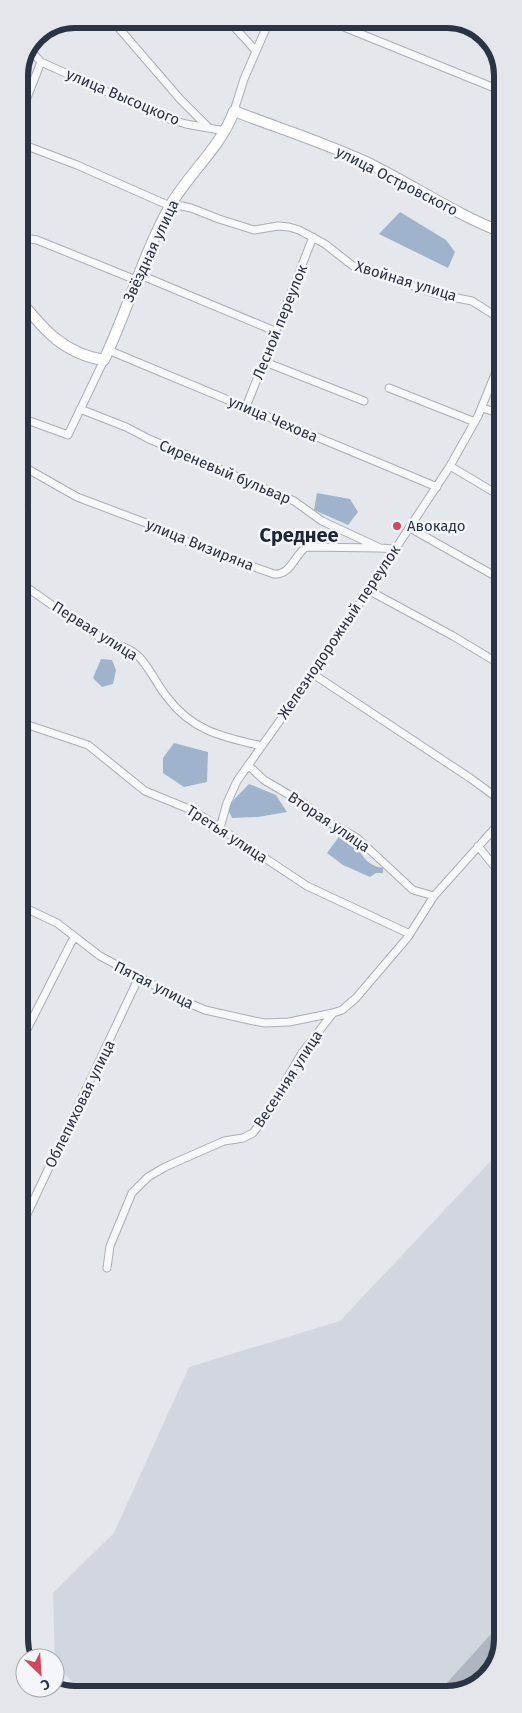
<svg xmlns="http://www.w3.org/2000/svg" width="522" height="1713" viewBox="0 0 522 1713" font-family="'Fira Sans',sans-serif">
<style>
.built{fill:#d2d6de}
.green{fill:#c9d6c5}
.water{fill:#9fb4cc}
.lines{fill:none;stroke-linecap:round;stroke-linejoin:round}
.taxiway{stroke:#b0b6c1;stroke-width:18}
.street-casing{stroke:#a9aeb7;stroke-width:9}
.secondary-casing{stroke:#a9aeb7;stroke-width:12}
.street{stroke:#f7f8fa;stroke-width:7}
.secondary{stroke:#fff;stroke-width:10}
.poi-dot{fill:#d1495b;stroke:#f4f6f9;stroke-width:2}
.labels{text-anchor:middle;stroke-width:5;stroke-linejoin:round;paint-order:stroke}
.street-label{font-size:15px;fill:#2b3445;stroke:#f4f6f9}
.poi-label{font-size:15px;fill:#2b3445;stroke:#f4f6f9;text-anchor:start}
.district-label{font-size:20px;font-weight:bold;fill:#1d2536;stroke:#f4f6f9}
.rim{fill:none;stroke:#2b3445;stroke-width:6}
</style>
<rect width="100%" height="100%" fill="#e4e7ec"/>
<path class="built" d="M503 1148V1639L490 1675 459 1693 85 1694 55 1665 53 1593 114 1533 189 1367 340 1321Z"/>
<path class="green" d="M497 1655 490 1675 466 1689Z"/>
<path class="water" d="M400 212 446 240 455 252 448 268 379 234Z
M317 493 350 499 358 512 348 525 314 510Z
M19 630 27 635C31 644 28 652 19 656Z
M101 659 112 660 116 670 113 684 102 687 93 678Z
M174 743 208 752 207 782 184 787 163 773V758Z
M249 784 276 795 287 812 258 817 232 818 227 807Z
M341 834 357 844C361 857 369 866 383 868V873H376L370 877 343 865 327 853Z"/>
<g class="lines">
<path class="taxiway" d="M450 1693 503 1634"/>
<g class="street-casing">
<path id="street" d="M111 19 180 99 208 127
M227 19 256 51
M324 19 502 91
M29 49 41 62 165 118 186 124 225 131
M234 111 244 79 270 19
M19 118 41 62
M19 143 77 165 170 206H182L191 208 219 219 254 230 278 226 289 227 299 230 325 244 353 266 437 294 472 301 502 320
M19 243 30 239 37 240 136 280
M138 274 277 332
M108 350 437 487
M265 362 364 401
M389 388 475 422
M246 407 313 237
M482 408 502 414
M80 409 126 427 149 439 294 501 322 521 380 548 395 549
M19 417 68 435 104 360
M19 464 77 497 146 523 203 549 274 574C291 575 294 556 306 547L380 548
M450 466 502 497
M410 528 502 580
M19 582C44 599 69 618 95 634 107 642 124 645 136 654 149 665 156 684 167 697 192 731 223 737 262 746
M368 590 453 636 503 666
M313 674 470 778 503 802
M19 722 88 745 145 791 194 811 307 886 410 934
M248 765 264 780 303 803 327 821 357 838 413 890 434 896
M220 828 227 803 237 781 313 674 450 466 478 416 502 357
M478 846 503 877
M19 905 57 923 100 956 184 1001 205 1010 254 1021 265 1023 289 1022 333 1013 342 1010 356 998 408 937 434 896 503 819
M19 1045 74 937
M20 1229 139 977
M107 1268 110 1246 132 1193 148 1177 165 1167 224 1141 243 1138 253 1133 262 1121 302 1053 333 1013"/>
</g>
<g class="secondary-casing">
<path id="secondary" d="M19 299C43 329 64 354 104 360 128 309 143 255 170 206 189 173 221 147 234 111 278 128 323 142 366 162 412 184 454 214 502 232"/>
</g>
<use href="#street" class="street"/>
<use href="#secondary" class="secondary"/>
</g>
<circle class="poi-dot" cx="397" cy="526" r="5"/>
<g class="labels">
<g class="street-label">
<text transform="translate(123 97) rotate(23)" y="5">улица Высоцкого</text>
<text transform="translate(397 181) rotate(27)" y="5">улица Островского</text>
<text transform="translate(151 251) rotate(-65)" y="5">Звёздная улица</text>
<text transform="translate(406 281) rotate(17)" y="5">Хвойная улица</text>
<text transform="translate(280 322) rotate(-68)" y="5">Лесной переулок</text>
<text transform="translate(273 419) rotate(23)" y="5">улица Чехова</text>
<text transform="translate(225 472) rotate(23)" y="5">Сиреневый бульвар</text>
<text transform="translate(200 545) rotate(22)" y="5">улица Визиряна</text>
<text transform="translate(95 631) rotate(32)" y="5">Первая улица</text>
<text transform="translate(339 632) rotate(-56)" y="5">Железнодорожный переулок</text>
<text transform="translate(329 822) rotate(34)" y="5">Вторая улица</text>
<text transform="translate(227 834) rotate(33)" y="5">Третья улица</text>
<text transform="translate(154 985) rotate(27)" y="5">Пятая улица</text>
<text transform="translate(288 1079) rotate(-57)" y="5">Весенняя улица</text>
<text transform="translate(80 1104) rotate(-64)" y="5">Облепиховая улица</text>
</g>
<g class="poi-label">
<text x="407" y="531">Авокадо</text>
</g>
<g class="district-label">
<text x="299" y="542">Среднее</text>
</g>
</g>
<path d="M0 0H522V1713H0ZM75 28H447A47 47 0 0 1 494 75V1639A47 47 0 0 1 447 1686H75A47 47 0 0 1 28 1639V75A47 47 0 0 1 75 28Z" fill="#e4e6eb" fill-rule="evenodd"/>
<path class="rim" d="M75 28H447A47 47 0 0 1 494 75V1639A47 47 0 0 1 447 1686H75A47 47 0 0 1 28 1639V75A47 47 0 0 1 75 28Z"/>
<g transform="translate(40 1673) rotate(155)"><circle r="24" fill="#f4f6f9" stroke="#a4a8b1"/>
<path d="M0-4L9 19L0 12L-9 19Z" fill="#d1495b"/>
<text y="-8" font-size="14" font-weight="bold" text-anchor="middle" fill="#2b3445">С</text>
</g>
</svg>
